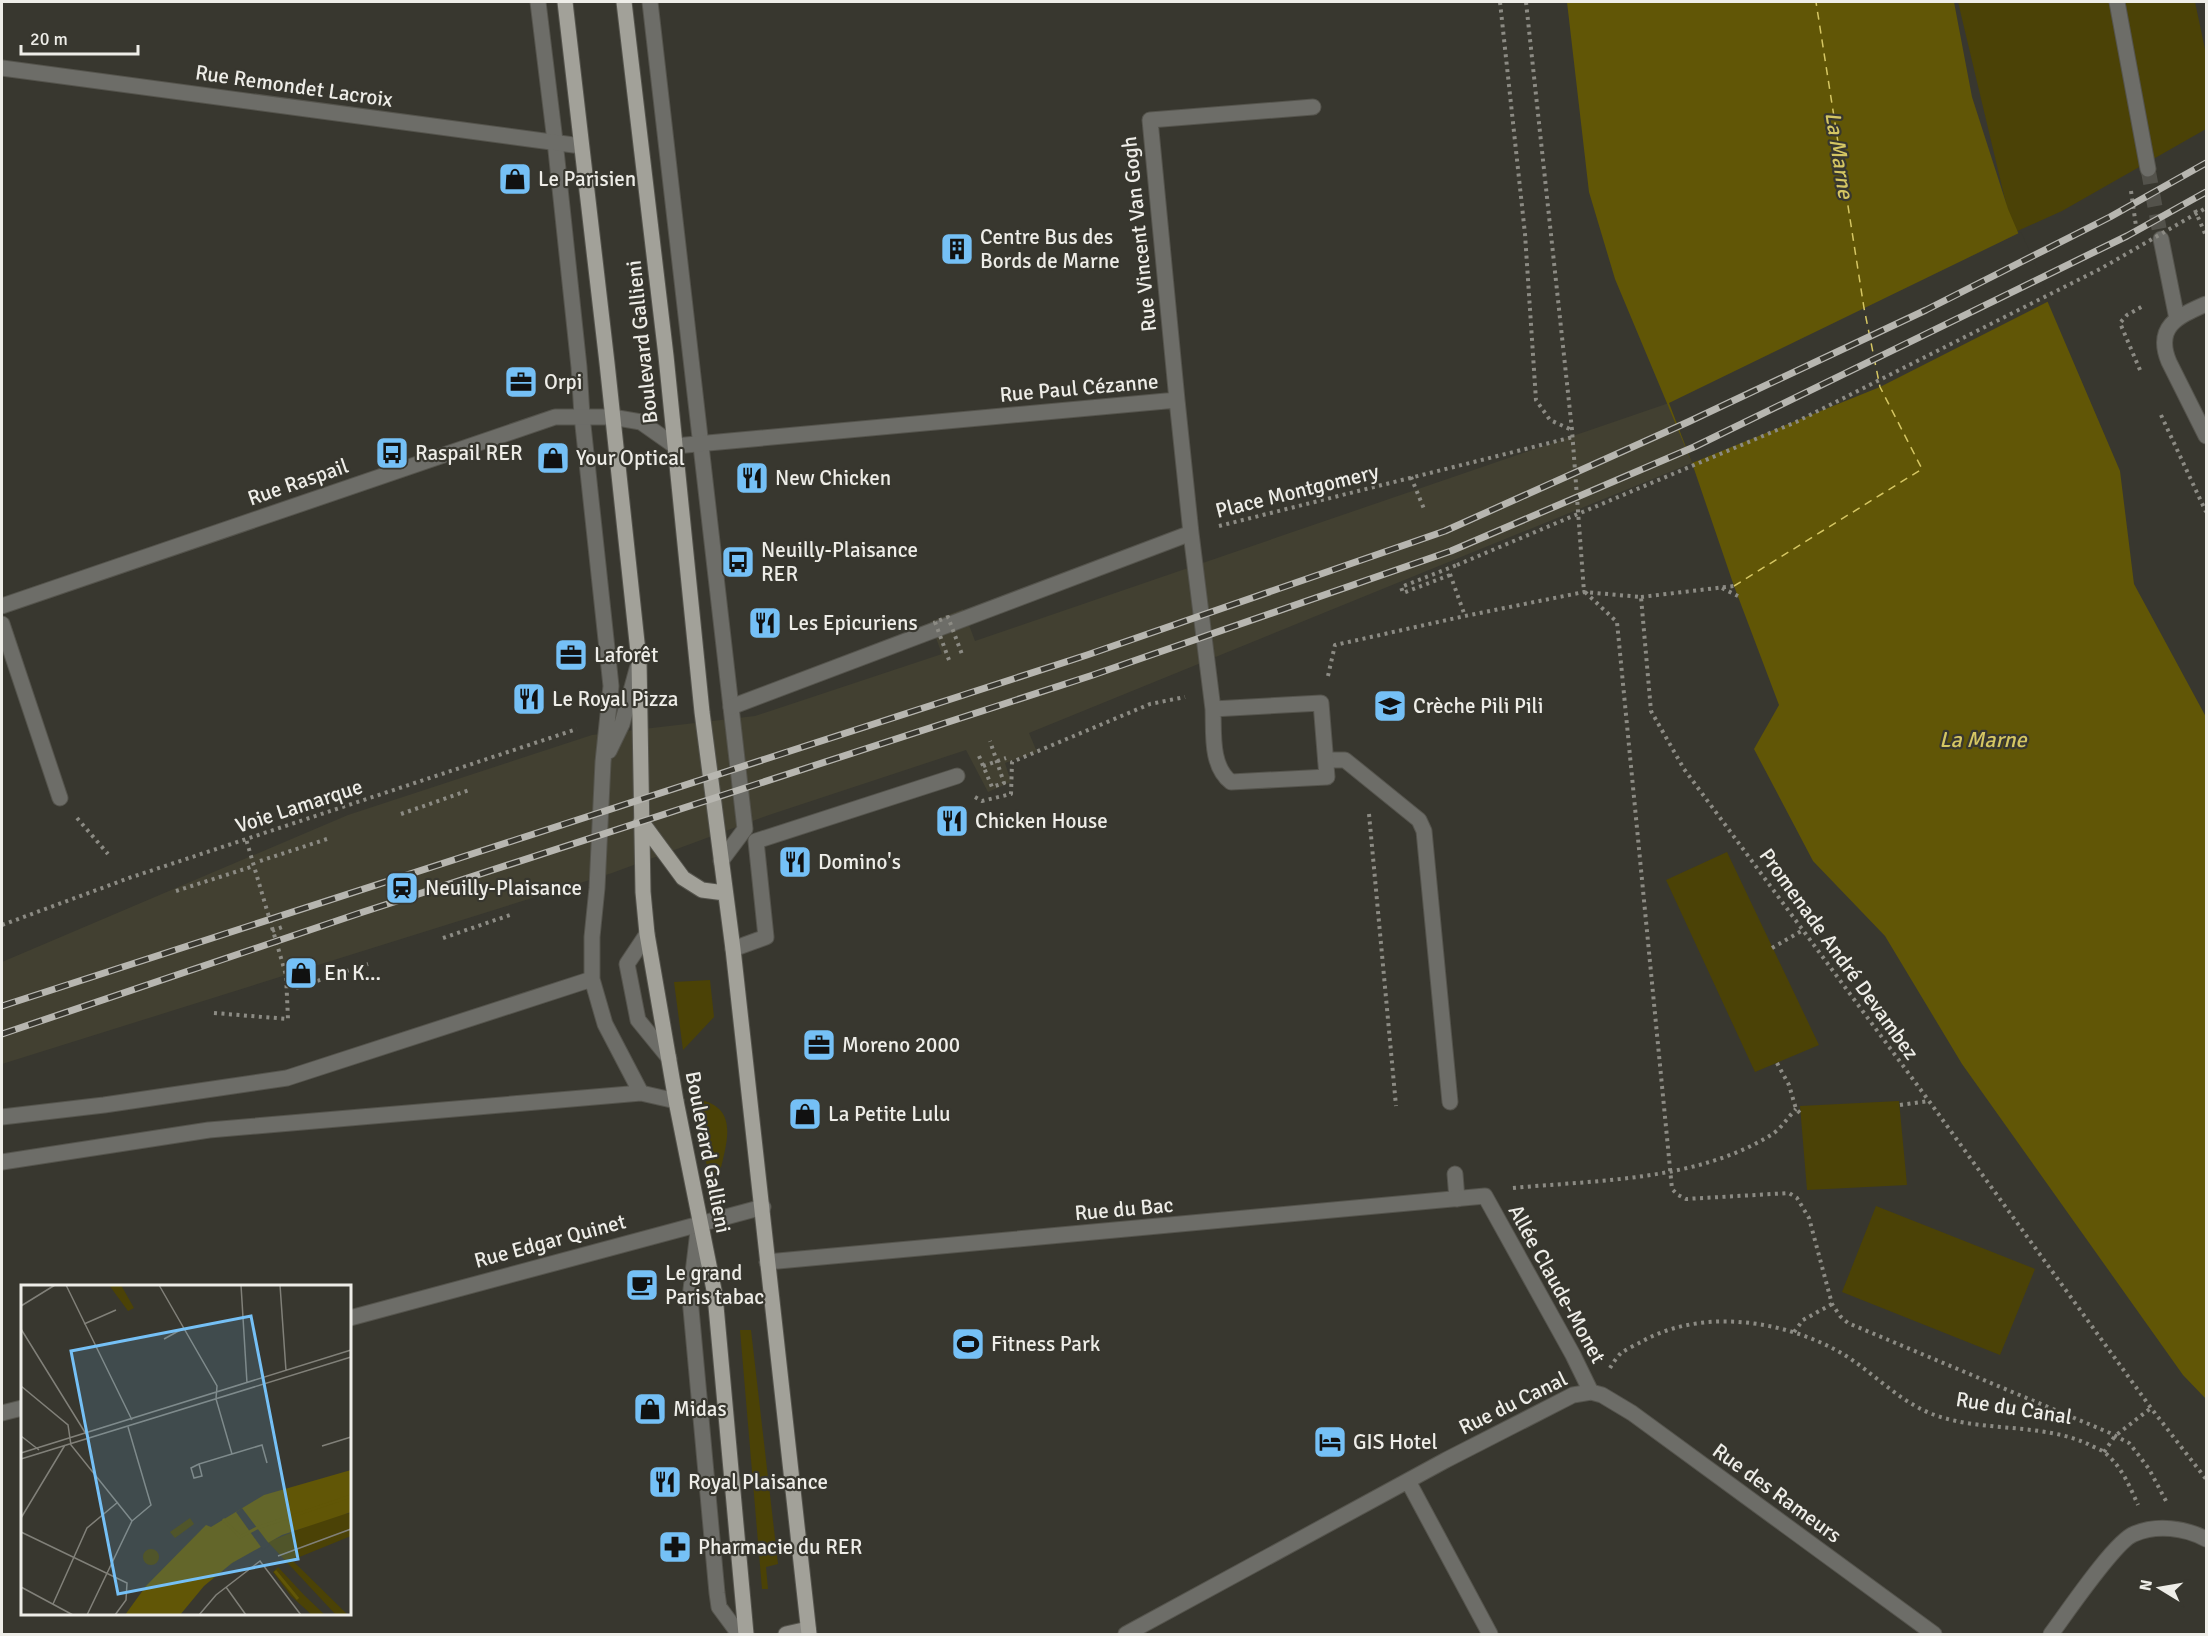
<svg xmlns="http://www.w3.org/2000/svg" width="2208" height="1636" viewBox="0 0 2208 1636" font-family="Signika,sans-serif">
<style>
.built{fill:#424031}
.green{fill:#4b4206}
.water{fill:#615606}
.pier{fill:#38372f}
.lines{fill:none;stroke-linecap:round;stroke-linejoin:round}
.ferry{stroke:#d5c663;stroke-width:1.5;stroke-dasharray:8 6;stroke-linecap:butt}
.street-tunnel{stroke:#53524b;stroke-width:15;stroke-dasharray:15 8;stroke-linecap:butt}
.lane-casing{stroke:#55544d;stroke-width:17}
.street-casing{stroke:#55544d;stroke-width:17}
.secondary-casing{stroke:#55544d;stroke-width:17}
.primary-casing{stroke:#55544d;stroke-width:17}
.path{stroke:#8c8b84;stroke-width:4;stroke-dasharray:3 4.5;stroke-linecap:butt}
.lane{stroke:#6d6d68;stroke-width:15}
.street{stroke:#6d6d68;stroke-width:15}
.secondary{stroke:#8b8a84;stroke-width:15}
.primary{stroke:#a2a199;stroke-width:15}
.rail-casing{stroke:#b7b6b0;stroke-width:7}
.rail{stroke:#38372f;stroke-width:4.5;stroke-dasharray:14;stroke-linecap:butt}
.path-bridge{stroke:#8c8b84;stroke-width:4;stroke-dasharray:3 4.5;stroke-linecap:butt}
.labels{text-anchor:middle;stroke-width:4.5;stroke-linejoin:round;paint-order:stroke}
.street-label{font-size:21px;fill:#eeede8;stroke:#38372f}
.poi-label{font-size:21px;fill:#eeede8;stroke:#38372f;text-anchor:start}
.water-label{font-size:22px;font-style:italic;fill:#d5c663;stroke:#38372f}
.inset-river{fill:none;stroke:#615606;stroke-width:3}
.inset-road{fill:none;stroke:#818079;stroke-width:1.5}
.view{fill:#75c0f6;fill-opacity:0.15;stroke:#75c0f6;stroke-width:3}
.inset-edge{fill:none;stroke:#eeede8;stroke-width:3}
</style>
<rect width="100%" height="100%" fill="#38372f"/>
<path class="built" d="M1669 403 1692 463 1029 733 1037 752 1005 763 1011 782 988 792 966 750 769 815 612 873 2 1064V962L348 815 592 735 755 716 942 654 930 622 963 609 975 641Z"/>
<path class="green" d="M1958 2H2195L2206 54V129L2062 211 2013 233Z
M1727 852 1819 1045 1755 1072 1666 880Z
M710 980 714 1017 683 1050 674 982Z
M690 1098C740 1104 728 1137 720 1172L710 1178Z
M1899 1101 1907 1185 1807 1190 1800 1106Z
M1876 1206 2035 1269 2000 1355 1842 1292Z
M740 1330H751L778 1564 766 1567 768 1589H762Z"/>
<path class="water" d="M1567 2H1954L1972 97 2008 209 2120 471 2134 584 2206 717V1399L2183 1375 1962 1064 1885 936 1813 861 1754 749 1779 705 1734 586 1692 463 1615 279 1589 192Z"/>
<path class="pier" d="M2021 232 2051 300 1880 387 1692 463 1669 403Z"/>
<g class="lines">
<path class="ferry" d="M1734 586 1922 469 1880 387 1864 308 1816 2"/>
<path class="street-tunnel" d="M2148 169 2161 239"/>
<g class="lane-casing">
<path id="lane" d="M538 2 555 141 579 367 582 416 611 686 603 762 597 888 592 937V979L605 1024 641 1093
M650 2 745 829 721 861
M609 751 622 724 637 669
M1326 760H1345L1419 820 1424 831 1450 1102
M647 934 627 964 638 1020 669 1058
M2 1117 104 1105 287 1078 592 979
M2 1162 209 1130 641 1093 676 1101
M1455 1174 1457 1199
M699 1223 690 1298 717 1593 719 1607 739 1634"/>
</g>
<g class="street-casing">
<path id="street" d="M2117 2 2148 169
M2 68 581 146
M2161 239 2177 319
M2206 304C2179 316 2154 326 2169 362L2206 436
M1177 400 1150 120 1313 107
M2 606 555 417H612L641 422 675 446 1177 400 1191 533 1213 709 1321 703 1327 777 1231 782C1210 766 1214 732 1213 709
M2 624 60 798
M731 707 1191 533
M733 949 766 937 756 841 957 776
M767 1262 1485 1196 1573 1355 1591 1392
M350 1318 763 1207
M2 1413 22 1408
M1408 1481 1490 1634
M1126 1634 1446 1460 1573 1395 1591 1392 1602 1395 1632 1413 1934 1634
M2051 1634C2066 1614 2115 1541 2134 1534 2157 1524 2185 1528 2206 1539"/>
</g>
<g class="secondary-casing">
<path id="secondary" d="M786 1634 808 1629"/>
</g>
<g class="primary-casing">
<path id="primary" d="M565 2 607 363 639 661 643 892 647 934 676 1101 715 1295 746 1634
M624 2 666 356 702 712 733 949 809 1634
M641 821 683 878 702 890 725 893"/>
</g>
<path class="path" d="M1500 2 1525 234 1536 400 1550 420 1572 430
M1526 2 1572 430 1584 592
M2131 191 2136 226
M2195 210 2206 236
M2140 370 2120 323 2127 315 2145 305
M2161 415 2206 512
M1411 477 1424 509
M1219 526 1573 437
M1450 574 1465 616
M1450 575 1403 593 1401 587 1457 565
M1722 588 1738 596
M1585 592 1617 622 1672 1189 1678 1195 1686 1199 1789 1193 1797 1198 1809 1218 1832 1304 1840 1316 1848 1323 2110 1433 2129 1443 2137 1453 2149 1469 2166 1501
M1641 597 1734 586
M1328 676 1335 645 1465 616 1584 592 1641 597 1651 711 1684 769 1929 1101 2151 1408 2206 1479
M983 766 1006 758
M975 797 982 801 1011 794 1012 762 1150 704 1185 697
M401 814 469 790
M1369 814 1396 1106
M77 818 108 854
M260 861 327 839
M176 891 254 866
M2 925 129 878 577 729
M272 931 285 926
M443 938 510 915
M1772 948 1803 930
M296 988 368 964
M214 1013 288 1019 286 975 246 839
M1777 1063 1789 1085 1796 1109 1801 1114
M1900 1105 1929 1101
M1513 1188C1598 1180 1696 1181 1771 1135 1780 1130 1788 1117 1796 1109
M1794 1332 1803 1320 1832 1304
M1610 1368C1613 1363 1617 1357 1621 1353 1627 1349 1635 1345 1641 1342 1699 1309 1777 1319 1834 1349 1869 1367 1894 1399 1932 1414 1982 1433 2039 1422 2088 1444 2093 1447 2100 1449 2104 1452 2121 1465 2130 1487 2138 1505
M2104 1452 2115 1436 2151 1408"/>
<use href="#lane" class="lane"/>
<use href="#street" class="street"/>
<use href="#secondary" class="secondary"/>
<use href="#primary" class="primary"/>
<g class="rail-casing">
<path id="rail" d="M2 1006 1087 655 1445 531 1688 422 1926 310 2110 217 2206 163
M2 1034 360 913 1093 675 1451 551 1694 447 2127 236 2206 192"/>
</g>
<use href="#rail" class="rail"/>
<path class="path-bridge" d="M1457 565 1796 422 2100 269 2206 208
M949 660 935 622 948 617 963 657
M979 756 992 787 1004 783 990 741"/>
</g>
<defs>
<g id="shop-square" transform="scale(1.725)"><rect x="-9" y="-9" width="18" height="18" rx="4" fill="#75c0f6" stroke="#38372f"/><path d="M-5-2.5h2.3a2.7 3.5 0 0 1 5.4 0H5L5.5 6h-11ZM-1.5-2.5h3a1.5 2.3 0 0 0-3 0Z" fill="#111"/></g>
<g id="building-square" transform="scale(1.725)"><rect x="-9" y="-9" width="18" height="18" rx="4" fill="#75c0f6" stroke="#38372f"/><path d="M-4-6H4V6H1V3H-1V6H-4ZM-2.5-4.3h1.7v1.8h-1.7ZM.8-4.3h1.7v1.8H.8ZM-2.5-1h1.7V.8h-1.7ZM.8-1h1.7V.8H.8Z" fill="#111"/></g>
<g id="office-square" transform="scale(1.725)"><rect x="-9" y="-9" width="18" height="18" rx="4" fill="#75c0f6" stroke="#38372f"/><path d="M-6-3h4V-5.5h4V-3h4V5H-6ZM-1-4.5V-3h2v-1.5ZM-6 0V1H6V0Z" fill="#111"/></g>
<g id="bus-square" transform="scale(1.725)"><rect x="-9" y="-9" width="18" height="18" rx="4" fill="#75c0f6" stroke="#38372f"/><path d="M-5-6H5V4H4V6H2V4H-2V6H-4V4H-5ZM-3.5-4V0h7V-4ZM-3.5 1.2v1.5H-2V1.2ZM2 1.2v1.5H3.5V1.2Z" fill="#111"/></g>
<g id="restaurant-square" transform="scale(1.725)"><rect x="-9" y="-9" width="18" height="18" rx="4" fill="#75c0f6" stroke="#38372f"/><path d="M-5-6h1v4h1v-4h1v4h1v-4h1v5L-1.5 .5V6h-2V.5L-5-1ZM5-6V6H3V1.5H1.5Q1.5-4 5-6Z" fill="#111"/></g>
<g id="school-square" transform="scale(1.725)"><rect x="-9" y="-9" width="18" height="18" rx="4" fill="#75c0f6" stroke="#38372f"/><path d="M0-5L7-2L0 1L-7-2ZM-4 1L0 2.5L4 1V4Q0 6-4 4Z" fill="#111"/></g>
<g id="station-square" transform="scale(1.725)"><rect x="-9" y="-9" width="18" height="18" rx="4" fill="#75c0f6" stroke="#38372f"/><path d="M-3-6H3Q5-6 5-4V2Q5 4 3 4L4.5 6H3L1.5 4h-3L-3 6H-4.5L-3 4Q-5 4-5 2V-4Q-5-6-3-6ZM-3.5-4v3h7v-3ZM-3.5 1v1.5H-2V1ZM2 1v1.5H3.5V1Z" fill="#111"/></g>
<g id="cafe-square" transform="scale(1.725)"><rect x="-9" y="-9" width="18" height="18" rx="4" fill="#75c0f6" stroke="#38372f"/><path d="M-5.5-4.5H6V0H3Q3 3.5 0 3.5H-2.5Q-5.5 3.5-5.5 0ZM3-3.2v2h1.7v-2ZM-6 4.5H4V6H-6Z" fill="#111"/></g>
<g id="stadium-square" transform="scale(1.725)"><rect x="-9" y="-9" width="18" height="18" rx="4" fill="#75c0f6" stroke="#38372f"/><path d="M0-5a6.5 5 0 1 0 0 10a6.5 5 0 1 0 0-10ZM-3.5-1.8h7v3.6h-7Z" fill="#111"/></g>
<g id="hotel-square" transform="scale(1.725)"><rect x="-9" y="-9" width="18" height="18" rx="4" fill="#75c0f6" stroke="#38372f"/><path d="M-6-4.5h1.5V1H6V5H4.5V3h-9V5H-6ZM-4 0a1.8 1.8 0 1 1 3.6 0ZM.5 0V-2.5h3Q6-2.5 6 0Z" fill="#111"/></g>
<g id="pharmacy-square" transform="scale(1.725)"><rect x="-9" y="-9" width="18" height="18" rx="4" fill="#75c0f6" stroke="#38372f"/><path d="M-2-6h4v4h4v4h-4v4h-4v-4h-4v-4h4Z" fill="#111"/></g>
</defs>
<g fill-rule="evenodd">
<use href="#shop-square" x="515" y="179"/>
<use href="#building-square" x="957" y="249"/>
<use href="#office-square" x="521" y="382"/>
<use href="#bus-square" x="392" y="453"/>
<use href="#shop-square" x="553" y="458"/>
<use href="#restaurant-square" x="752" y="478"/>
<use href="#bus-square" x="738" y="562"/>
<use href="#restaurant-square" x="765" y="623"/>
<use href="#office-square" x="571" y="655"/>
<use href="#restaurant-square" x="529" y="699"/>
<use href="#school-square" x="1390" y="706"/>
<use href="#restaurant-square" x="952" y="821"/>
<use href="#restaurant-square" x="795" y="862"/>
<use href="#station-square" x="402" y="888"/>
<use href="#shop-square" x="301" y="973"/>
<use href="#office-square" x="819" y="1045"/>
<use href="#shop-square" x="805" y="1114"/>
<use href="#cafe-square" x="642" y="1285"/>
<use href="#stadium-square" x="968" y="1344"/>
<use href="#shop-square" x="650" y="1409"/>
<use href="#hotel-square" x="1330" y="1442"/>
<use href="#restaurant-square" x="665" y="1482"/>
<use href="#pharmacy-square" x="675" y="1547"/>
</g>
<g class="labels">
<g class="street-label">
<text transform="translate(294 86) rotate(8)" y="7">Rue Remondet Lacroix</text>
<text transform="translate(1139 234) rotate(-96)" y="7">Rue Vincent Van Gogh</text>
<text transform="translate(642 342) rotate(-96)" y="7">Boulevard Gallieni</text>
<text transform="translate(1079 388) rotate(-5)" y="7">Rue Paul Cézanne</text>
<text transform="translate(298 482) rotate(-19)" y="7">Rue Raspail</text>
<text transform="translate(1297 491) rotate(-14)" y="7">Place Montgomery</text>
<text transform="translate(299 806) rotate(-18)" y="7">Voie Lamarque</text>
<text transform="translate(1839 954) rotate(54)" y="7">Promenade André Devambez</text>
<text transform="translate(708 1152) rotate(79)" y="7">Boulevard Gallieni</text>
<text transform="translate(1124 1209) rotate(-5)" y="7">Rue du Bac</text>
<text transform="translate(550 1241) rotate(-15)" y="7">Rue Edgar Quinet</text>
<text transform="translate(1557 1284) rotate(61)" y="7">Allée Claude-Monet</text>
<text transform="translate(1513 1403) rotate(-26)" y="7">Rue du Canal</text>
<text transform="translate(2014 1408) rotate(9)" y="7">Rue du Canal</text>
<text transform="translate(1777 1493) rotate(36)" y="7">Rue des Rameurs</text>
</g>
<g class="poi-label">
<text x="538" y="186">Le Parisien</text>
<text x="980" y="244">Centre Bus des<tspan x="980" dy="24">Bords de Marne</tspan></text>
<text x="544" y="389">Orpi</text>
<text x="415" y="460">Raspail RER</text>
<text x="576" y="465">Your Optical</text>
<text x="775" y="485">New Chicken</text>
<text x="761" y="557">Neuilly-Plaisance<tspan x="761" dy="24">RER</tspan></text>
<text x="788" y="630">Les Epicuriens</text>
<text x="594" y="662">Laforêt</text>
<text x="552" y="706">Le Royal Pizza</text>
<text x="1413" y="713">Crèche Pili Pili</text>
<text x="975" y="828">Chicken House</text>
<text x="818" y="869">Domino's</text>
<text x="425" y="895">Neuilly-Plaisance</text>
<text x="324" y="980">En K...</text>
<text x="842" y="1052">Moreno 2000</text>
<text x="828" y="1121">La Petite Lulu</text>
<text x="665" y="1280">Le grand<tspan x="665" dy="24">Paris tabac</tspan></text>
<text x="991" y="1351">Fitness Park</text>
<text x="673" y="1416">Midas</text>
<text x="1353" y="1449">GIS Hotel</text>
<text x="688" y="1489">Royal Plaisance</text>
<text x="698" y="1554">Pharmacie du RER</text>
</g>
<g class="water-label">
<text transform="translate(1840 155) rotate(81)" y="8">La Marne</text>
<text x="1983" y="747">La Marne</text>
</g>
</g>
<g transform="translate(21 1285)">
<rect width="330" height="330" fill="#38372f"/>
<path d="M88 0H100L113 23 107 26ZM330 228V251L271 275 327 330H315L247 257 314 230ZM169 233 173 239 154 253 149 247ZM122 272a8 8 0 1 1 16 0a8 8 0 1 1-16 0ZM257 282 283 310 304 330H291L270 311 252 287Z" fill="#4b4206"/>
<path d="M330 185V227L261 250 211 278 183 301 159 330H104L125 301 185 240 190 242 243 210Z" fill="#615606"/>
<path d="M221 223 249 260 242 265 215 227Z" fill="#38372f"/>
<path class="inset-river" d="M202 234 219 252 236 243 330 211M254 286 277 314"/>
<path class="inset-road" d="M45 0 111 135M138 0 196 101 195 114 211 169 178 179 181 191 173 193 170 183 178 179M220 0 226 98M259 0 265 86M0 21 34 0M63 39 95 25M0 44 65 149M143 54 163 43M0 101 47 140 50 160 111 236M107 142 130 220 111 236M0 151 18 165M301 161 330 152M0 168 330 65M211 169 241 160 246 178M0 174 330 72M0 233 44 160M0 247 106 298 105 315 94 330M257 271 330 244M0 302 52 330M205 302 225 330M32 319 66 243 97 217M66 330 111 236M178 330 195 310 239 276 280 330"/>
<path class="view" d="M230 31 277 274 97 309 50 66Z"/>
<rect width="330" height="330" class="inset-edge"/>
</g>
<rect width="2208" height="1636" fill="none" stroke="#eeede8" stroke-width="6"/>
<g transform="translate(2160 1588) rotate(281)" stroke="#38372f" stroke-width="4.5" paint-order="stroke">
<path d="M0-4.5L10 22L0 15L-10 22Z" fill="#eeede8"/>
<text y="-9" font-size="16" font-weight="bold" text-anchor="middle" fill="#eeede8">N</text>
</g>
<path d="M21 45v9h117v-9" fill="none" stroke="#eeede8" stroke-width="3"/>
<text x="30" y="45" font-size="18" fill="#eeede8" stroke="#38372f" stroke-width="4.5" paint-order="stroke">20 m</text>
</svg>
